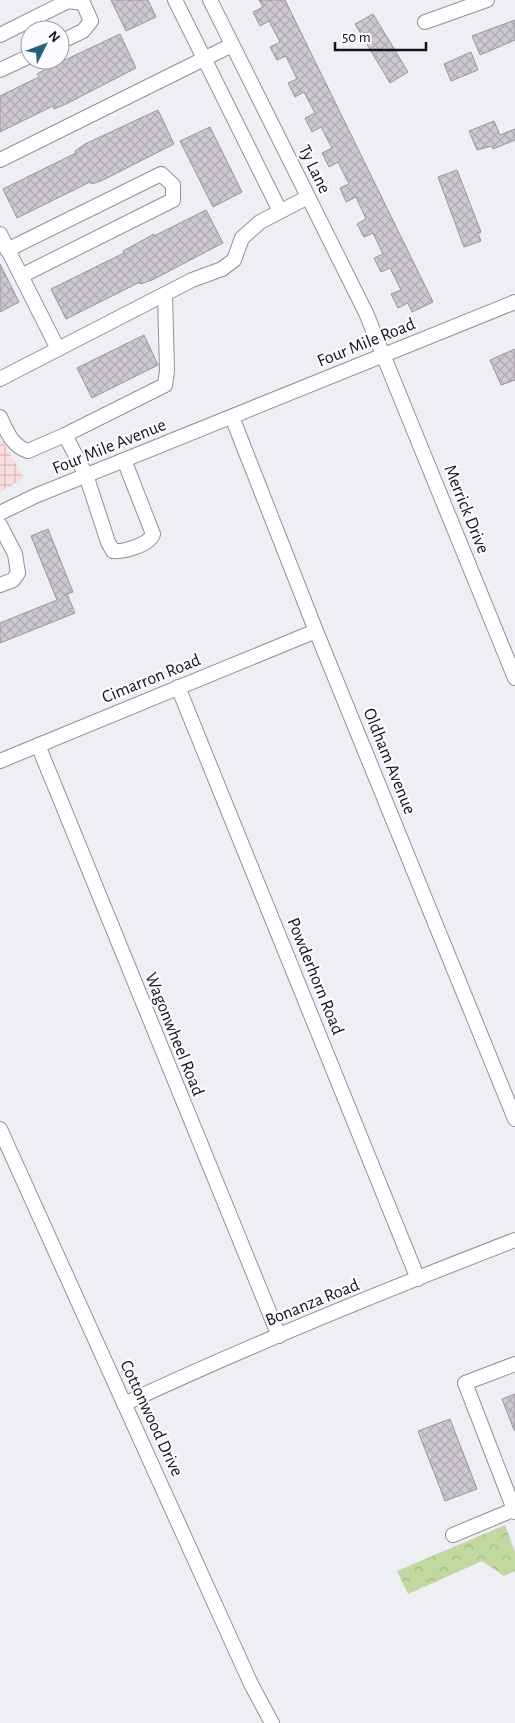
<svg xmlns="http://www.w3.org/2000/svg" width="515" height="1723" viewBox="0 0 515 1723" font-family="'Alegreya Sans',sans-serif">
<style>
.industrial{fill:url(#industrial-grid)}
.park{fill:url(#park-crowns)}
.building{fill:url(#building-cross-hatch);stroke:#9a969c}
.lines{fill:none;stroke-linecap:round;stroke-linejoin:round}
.minor-casing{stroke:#909298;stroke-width:16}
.minor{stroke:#fff;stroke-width:14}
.labels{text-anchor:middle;stroke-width:4.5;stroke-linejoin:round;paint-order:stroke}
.street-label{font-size:18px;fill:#141417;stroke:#fbfcff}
</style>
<defs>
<pattern id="industrial-grid" width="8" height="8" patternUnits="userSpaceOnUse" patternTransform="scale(1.25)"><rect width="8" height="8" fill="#f9dedd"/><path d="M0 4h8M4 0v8" fill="none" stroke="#d5bebd"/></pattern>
<pattern id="park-crowns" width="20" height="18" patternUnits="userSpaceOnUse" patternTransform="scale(1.25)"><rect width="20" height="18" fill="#c1d89e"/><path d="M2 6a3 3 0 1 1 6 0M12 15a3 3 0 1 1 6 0" fill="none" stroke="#a5b887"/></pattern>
<pattern id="building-cross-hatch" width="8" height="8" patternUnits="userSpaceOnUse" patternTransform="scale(1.25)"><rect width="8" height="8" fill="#cdc9ce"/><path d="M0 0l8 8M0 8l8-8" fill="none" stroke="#afacb0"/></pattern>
</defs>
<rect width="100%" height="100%" fill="#edeff5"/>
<path class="industrial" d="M0 437 24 478 0 492Z"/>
<path class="park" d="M505 1525 515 1552V1571L504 1576 482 1561 408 1594 397 1571Z"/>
<path class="building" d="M111 0H148L156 17 126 31Z
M259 0H285L433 302 412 312 408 303 398 308 391 294 401 290 390 268 381 272 374 258 383 254 373 233 364 237 357 224 366 219 356 197 346 202 340 188 349 184 338 162 329 167 322 153 332 148 321 127 312 132 305 118 315 113 304 92 295 97 288 83 297 79 286 56 277 60 270 47 280 42 269 21 260 26 253 12 263 7Z
M373 14 408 72 390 83 355 24Z
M515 20V40L480 55 472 36Z
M120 34 136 68 66 104 54 109 53 106 0 132V96L39 77 37 74 48 68Z
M471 52 478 70 451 81 444 64Z
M158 110 174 144 103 180 92 184 90 182 17 218 3 189 76 153 75 151 85 144Z
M494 121 500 135 515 129V140L493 149 492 146 477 150 469 131Z
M210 127 242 192 213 207 180 141Z
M457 170 481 232 478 233 481 241 464 247 438 177Z
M206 210 223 243 152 280 140 284V282L66 319 51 289 124 253 123 251 154 234V236Z
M0 264 19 302 0 312Z
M144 335 158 365 92 398 77 368Z
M515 349V380L501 385 490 360Z
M48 529 73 592 67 594 75 613 0 643V623L57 600 31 536Z
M515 1394V1430H514L502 1399Z
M450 1419 477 1489 445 1501 418 1431Z"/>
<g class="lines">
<g class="minor-casing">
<path id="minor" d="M175 0 280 211
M210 0 366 313 515 678
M425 22 487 0
M0 35 68 1 83 3 91 21 83 31 60 42
M0 70 30 56
M0 160 232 45
M0 234 58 349
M7 250 161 174 173 185V200L21 276
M0 379 192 280 222 269 234 260 242 238 260 222 308 197
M0 417C7 432 12 446 28 451L65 435 86 475 108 542 113 551C124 552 149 545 153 534L124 460
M232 417 316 631 515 1119
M65 435 165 385 167 371 165 294
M0 513 35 496 515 302
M0 525 15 554 18 573 13 580 0 585
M178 687 418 1279
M38 745 279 1336
M0 761 316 631
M0 1129 251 1684 272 1723
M515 1364 465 1383 515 1512
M124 1404C252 1344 383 1291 515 1240
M453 1535 513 1510"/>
</g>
<use href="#minor" class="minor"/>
</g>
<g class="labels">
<g class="street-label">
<text transform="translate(315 169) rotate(64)" y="6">Ty Lane</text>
<text transform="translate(366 342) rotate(-22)" y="6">Four Mile Road</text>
<text transform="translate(109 446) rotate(-22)" y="6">Four Mile Avenue</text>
<text transform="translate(467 509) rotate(68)" y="6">Merrick Drive</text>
<text transform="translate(151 678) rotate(-22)" y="6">Cimarron Road</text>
<text transform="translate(390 761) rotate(68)" y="6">Oldham Avenue</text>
<text transform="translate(316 976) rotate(68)" y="6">Powderhorn Road</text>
<text transform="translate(175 1034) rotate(68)" y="6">Wagonwheel Road</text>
<text transform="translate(312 1302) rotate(-22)" y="6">Bonanza Road</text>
<text transform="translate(152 1418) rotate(65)" y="6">Cottonwood Drive</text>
</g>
</g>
<g transform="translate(45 45) rotate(48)"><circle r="24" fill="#fbfcff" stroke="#9f9fa2"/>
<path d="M0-4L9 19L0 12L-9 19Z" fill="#2a5f7b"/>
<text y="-8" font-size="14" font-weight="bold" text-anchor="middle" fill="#141417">N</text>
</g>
<path d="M335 42v8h91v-8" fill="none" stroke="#141417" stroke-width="2.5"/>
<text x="342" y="42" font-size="15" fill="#141417" stroke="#fbfcff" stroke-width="4" paint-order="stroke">50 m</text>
</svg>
